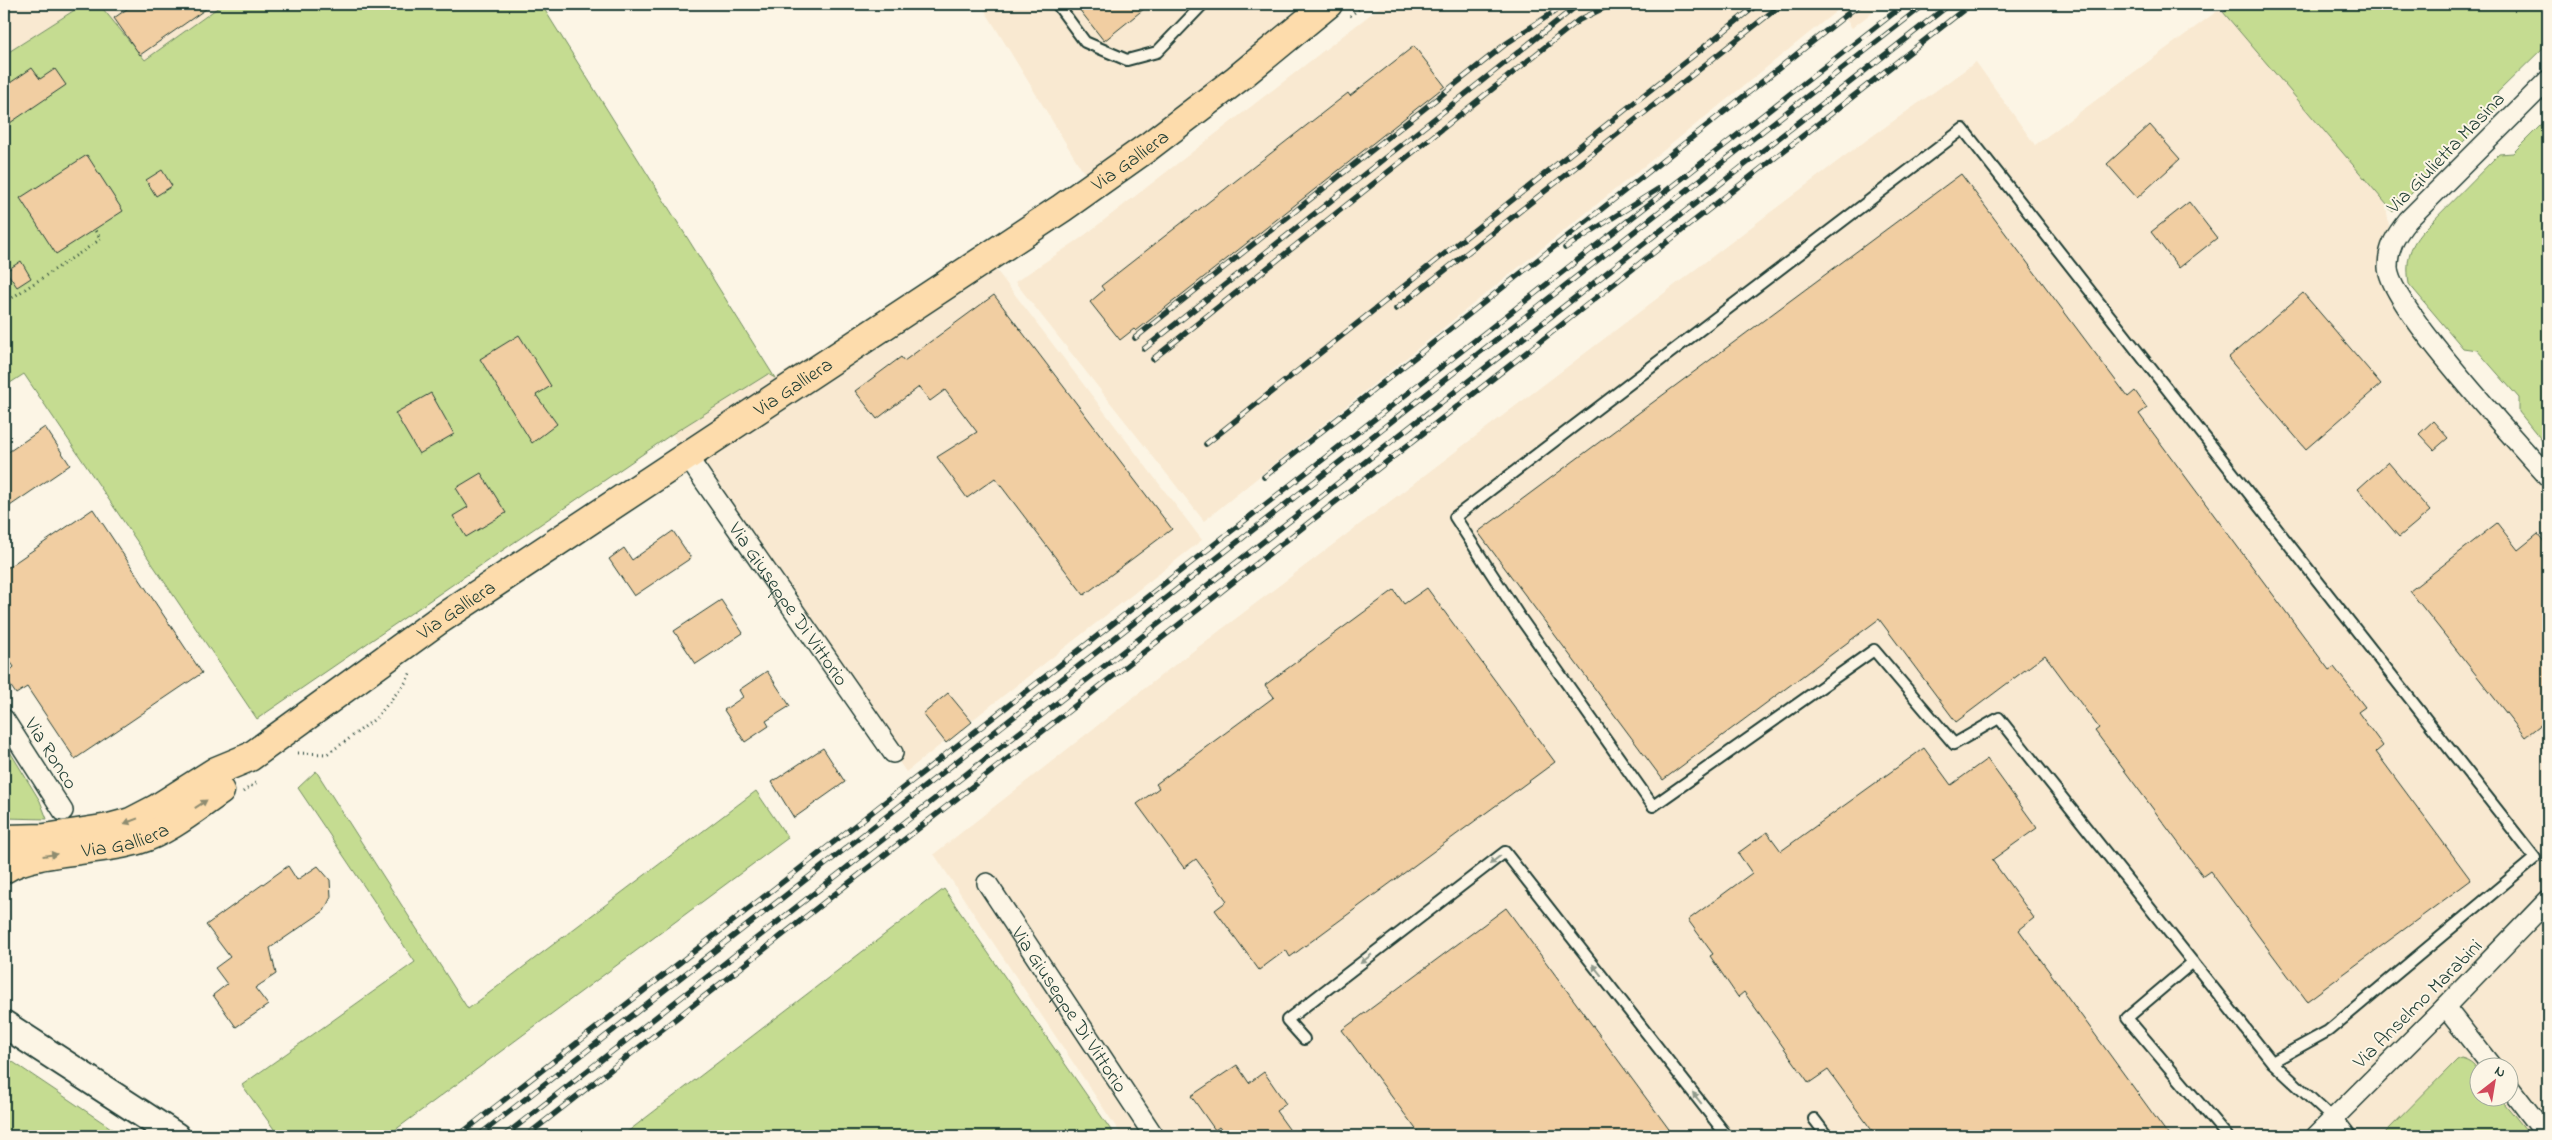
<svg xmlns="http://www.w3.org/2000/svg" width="2552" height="1140" viewBox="0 0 2552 1140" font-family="'Indie Flower',sans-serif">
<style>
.built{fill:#f9e9d1;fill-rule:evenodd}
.green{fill:#c5dc91;stroke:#728c62}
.building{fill:#f1cea2;stroke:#1f3d34}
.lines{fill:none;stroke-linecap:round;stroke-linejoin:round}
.lane-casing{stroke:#1f3d34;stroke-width:14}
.street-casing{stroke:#1f3d34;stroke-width:22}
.secondary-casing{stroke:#1f3d34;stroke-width:30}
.primary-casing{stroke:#1f3d34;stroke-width:31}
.path{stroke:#1f3d34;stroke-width:3;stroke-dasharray:1 4;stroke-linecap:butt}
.lane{stroke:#fcf5e5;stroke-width:10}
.street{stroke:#fcf5e5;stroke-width:19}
.secondary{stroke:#fcf5e5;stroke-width:26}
.primary{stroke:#fddcac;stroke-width:28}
.rail-casing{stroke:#1f3d34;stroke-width:5.5}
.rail{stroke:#fcf5e5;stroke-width:4;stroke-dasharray:11;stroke-linecap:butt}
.oneway{fill:#8e8c70}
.oneway2{fill:#8e998c}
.labels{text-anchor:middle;stroke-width:4;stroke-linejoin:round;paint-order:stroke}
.street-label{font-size:20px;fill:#1f3d34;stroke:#fcf5e5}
</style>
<rect width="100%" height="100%" fill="#fcf5e5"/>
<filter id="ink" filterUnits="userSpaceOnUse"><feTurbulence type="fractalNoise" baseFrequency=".02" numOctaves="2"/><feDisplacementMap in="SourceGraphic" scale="10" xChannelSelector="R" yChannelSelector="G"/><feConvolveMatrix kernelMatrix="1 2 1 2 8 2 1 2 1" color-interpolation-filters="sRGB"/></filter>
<g filter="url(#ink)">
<path class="built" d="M4 4H84L4 55Z
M99 4H223L145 60Z
M981 4H1317L1087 178Z
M1384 4H1883L1852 28 1839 9 1204 521 1015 282 1081 238Z
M2220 9 2384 195 2396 268 2436 340 2548 465V1136H1122L934 854 1168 670 1846 155 1976 62 2035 145ZM2480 1068H2510V1098H2480Z
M978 246 1202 540 906 772 672 434 768 374 775 378Z"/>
<path class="green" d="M84 4H99L145 60 223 4H541L775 378 768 374 672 434 257 719 24 374 4 387V55Z
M2234 4H2548V43L2497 93V108L2393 212 2223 12Z
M2548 118V448L2519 412V398L2477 350 2463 348 2409 284C2406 262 2408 248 2423 231L2499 154 2513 153Z
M4 742 40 801 47 819 4 818Z
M316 771 468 1009 756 791 788 838 387 1136H279L242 1085 415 962 298 788Z
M944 889 1115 1136H622Z
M4 1056 123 1136H4Z
M2461 1058C2482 1063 2480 1080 2480 1098H2500L2531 1136H2382L2457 1060Z"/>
<path class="building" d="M134 4H213L140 55 114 18Z
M1075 4H1150L1104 41Z
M1414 46 1445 86 1136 331 1134 329 1120 340 1090 302 1104 290 1101 286 1348 93 1350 96Z
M32 68 40 79 55 69 66 85 4 127V87Z
M2150 125 2180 159 2137 198 2107 164Z
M87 155 123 211 56 254 20 198Z
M162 170 172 186 156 196 146 180Z
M1961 174 2128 397 2135 391 2147 408 2139 414 2329 670 2334 667 2365 707 2358 712 2383 746 2376 752 2471 880 2307 1001 2210 871 2203 876 2095 731 2099 728 2045 655 1956 722 1879 619 1663 780 1478 532Z
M2189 202 2217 238 2179 268 2151 232Z
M21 261 31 278 17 287 6 271Z
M2303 293 2381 384 2306 449 2228 358Z
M994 295 1172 529 1084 595 995 478 967 498 937 457 977 432 945 390 930 401 919 387 877 419 855 391 901 357 904 361Z
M519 335 551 386 536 395 557 424 532 443 480 359Z
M431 393 454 434 419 454 395 413Z
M2433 421 2448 438 2434 450 2419 434Z
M45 427 70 465 4 510V455Z
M2388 462 2430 511 2399 537 2358 489Z
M481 473 506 513 466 537 453 516 468 507 456 488Z
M93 509 202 673 75 759 27 687 16 694 4 676 14 667 4 652V570Z
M2497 523 2518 550 2538 534 2548 547V719L2525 737 2410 591Z
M673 531 691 558 634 596 609 559 624 548 632 560Z
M1427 588 1555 762 1290 957 1286 950 1259 970 1215 910 1227 901 1196 859 1184 868 1137 804 1159 788 1156 784 1274 697 1265 685 1394 590 1404 604Z
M721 600 743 633 696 664 674 631Z
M767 671 790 706 766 721 769 726 745 742 724 710 743 697 739 690Z
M948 693 972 722 946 743 923 714Z
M823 748 845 782 794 818 772 782Z
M1924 748 1951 785 1987 759 2037 828 1992 860 2034 918 2019 930 2169 1136H1876L1828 1070 1809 1083 1744 992 1738 997 1710 956 1713 954 1688 920 1752 873 1738 853 1767 832 1781 851Z
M288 866 297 880 318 866 330 880 331 897 324 911 270 948 276 974 255 988 268 1005 236 1027 213 995 227 984 215 968 230 957 206 925Z
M1506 908 1674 1136H1421L1342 1030Z
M1237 1065 1249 1083 1264 1072 1286 1104 1276 1111 1294 1136H1226L1219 1127 1215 1130 1191 1096Z"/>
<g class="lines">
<g class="lane-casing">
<path id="lane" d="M1057 4 1085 42 1127 60 1157 52 1203 4
M2193 962 2127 1018 2227 1136
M1304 1039 1287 1020 1505 852 1727 1136
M2272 1062 2328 1031 2535 858 1963 129 1455 517 1519 616 1653 806 1874 650 1954 744 1999 718 2272 1062 2333 1119
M1814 1119 1827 1136"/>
</g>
<g class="street-casing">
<g id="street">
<path d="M2548 80 2408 220C2396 235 2388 247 2388 267 2387 302 2519 444 2548 477"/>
<path id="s1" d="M686 455 893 753"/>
<path d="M4 719 63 811"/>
<path id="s2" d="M987 883 1154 1136"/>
<path d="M2445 1007 2493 1068"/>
<path d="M2510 1088 2547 1136"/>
<path d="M2333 1119 2346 1136"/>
<path d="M2316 1136 2445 1007 2548 900"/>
</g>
</g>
<g class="secondary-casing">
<path id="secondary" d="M4 1024 176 1136"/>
</g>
<g class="primary-casing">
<g id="primary">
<path id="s3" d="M4 839 45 838 109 828 131 822 156 809 216 771 250 757 439 620 1062 208 1148 147 1237 79 1328 4"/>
<path id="s4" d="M4 869C34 849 100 852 138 840 168 831 194 809 220 791"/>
</g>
</g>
<path class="path" d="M1350 16 1365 4
M4 303 101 239 94 229
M298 753 327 754 346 741 376 718 406 682 411 672
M243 792 257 782"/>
<use href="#lane" class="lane"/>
<use href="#street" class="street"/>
<use href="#secondary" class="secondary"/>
<use href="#primary" class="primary"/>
<g class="rail-casing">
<path id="rail" d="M1565 248 1658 189
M1396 309 1782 4
M1135 338 1507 43 1566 4
M1144 349 1579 4
M1153 359 1579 20 1612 4
M1206 444 1758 4
M1264 477 1860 4
M458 1136 1905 4
M478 1136 1925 4
M504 1136 1950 4
M526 1136 1971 4"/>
</g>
<use href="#rail" class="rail"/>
</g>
<defs><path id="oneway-solid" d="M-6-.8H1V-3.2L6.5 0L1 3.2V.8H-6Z" transform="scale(1.25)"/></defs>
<g class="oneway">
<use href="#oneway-solid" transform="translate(201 804) rotate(-34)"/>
<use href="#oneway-solid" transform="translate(131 821) rotate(159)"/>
<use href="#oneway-solid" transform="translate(50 855) rotate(-8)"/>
</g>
<g class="oneway2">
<use href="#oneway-solid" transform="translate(1495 860) rotate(142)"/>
<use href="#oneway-solid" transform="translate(1366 959) rotate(142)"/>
<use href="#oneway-solid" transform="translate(1597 970) rotate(-128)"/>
<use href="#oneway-solid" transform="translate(1697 1098) rotate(-128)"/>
</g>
</g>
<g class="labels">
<g class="street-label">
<text transform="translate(2445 152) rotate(-46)" y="7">Via Giulietta Masina</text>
<text dy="7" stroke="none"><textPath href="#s3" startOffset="1328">Via Galliera</textPath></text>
<text dy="7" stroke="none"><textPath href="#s3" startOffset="922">Via Galliera</textPath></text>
<text dy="7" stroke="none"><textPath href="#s1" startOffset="181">Via Giuseppe Di Vittorio</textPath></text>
<text dy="7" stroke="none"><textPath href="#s3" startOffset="518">Via Galliera</textPath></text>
<text transform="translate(52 753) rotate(57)" y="7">Via Ronco</text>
<text dy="7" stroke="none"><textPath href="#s4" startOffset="125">Via Galliera</textPath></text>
<text transform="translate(2417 1003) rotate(-45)" y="7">Via Anselmo Marabini</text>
<text dy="7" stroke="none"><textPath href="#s2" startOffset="151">Via Giuseppe Di Vittorio</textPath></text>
</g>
</g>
<rect width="2552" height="1140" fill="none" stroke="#fcf5e5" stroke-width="20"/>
<rect x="10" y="10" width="2532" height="1120" fill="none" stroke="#1f3d34" stroke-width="2" filter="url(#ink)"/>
<g transform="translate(2494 1082) rotate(31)"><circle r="24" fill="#fcf5e5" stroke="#a4ab9e"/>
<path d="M0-4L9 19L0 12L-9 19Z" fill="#d1495b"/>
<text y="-8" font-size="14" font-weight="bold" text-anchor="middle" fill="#1f3d34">N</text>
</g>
</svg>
